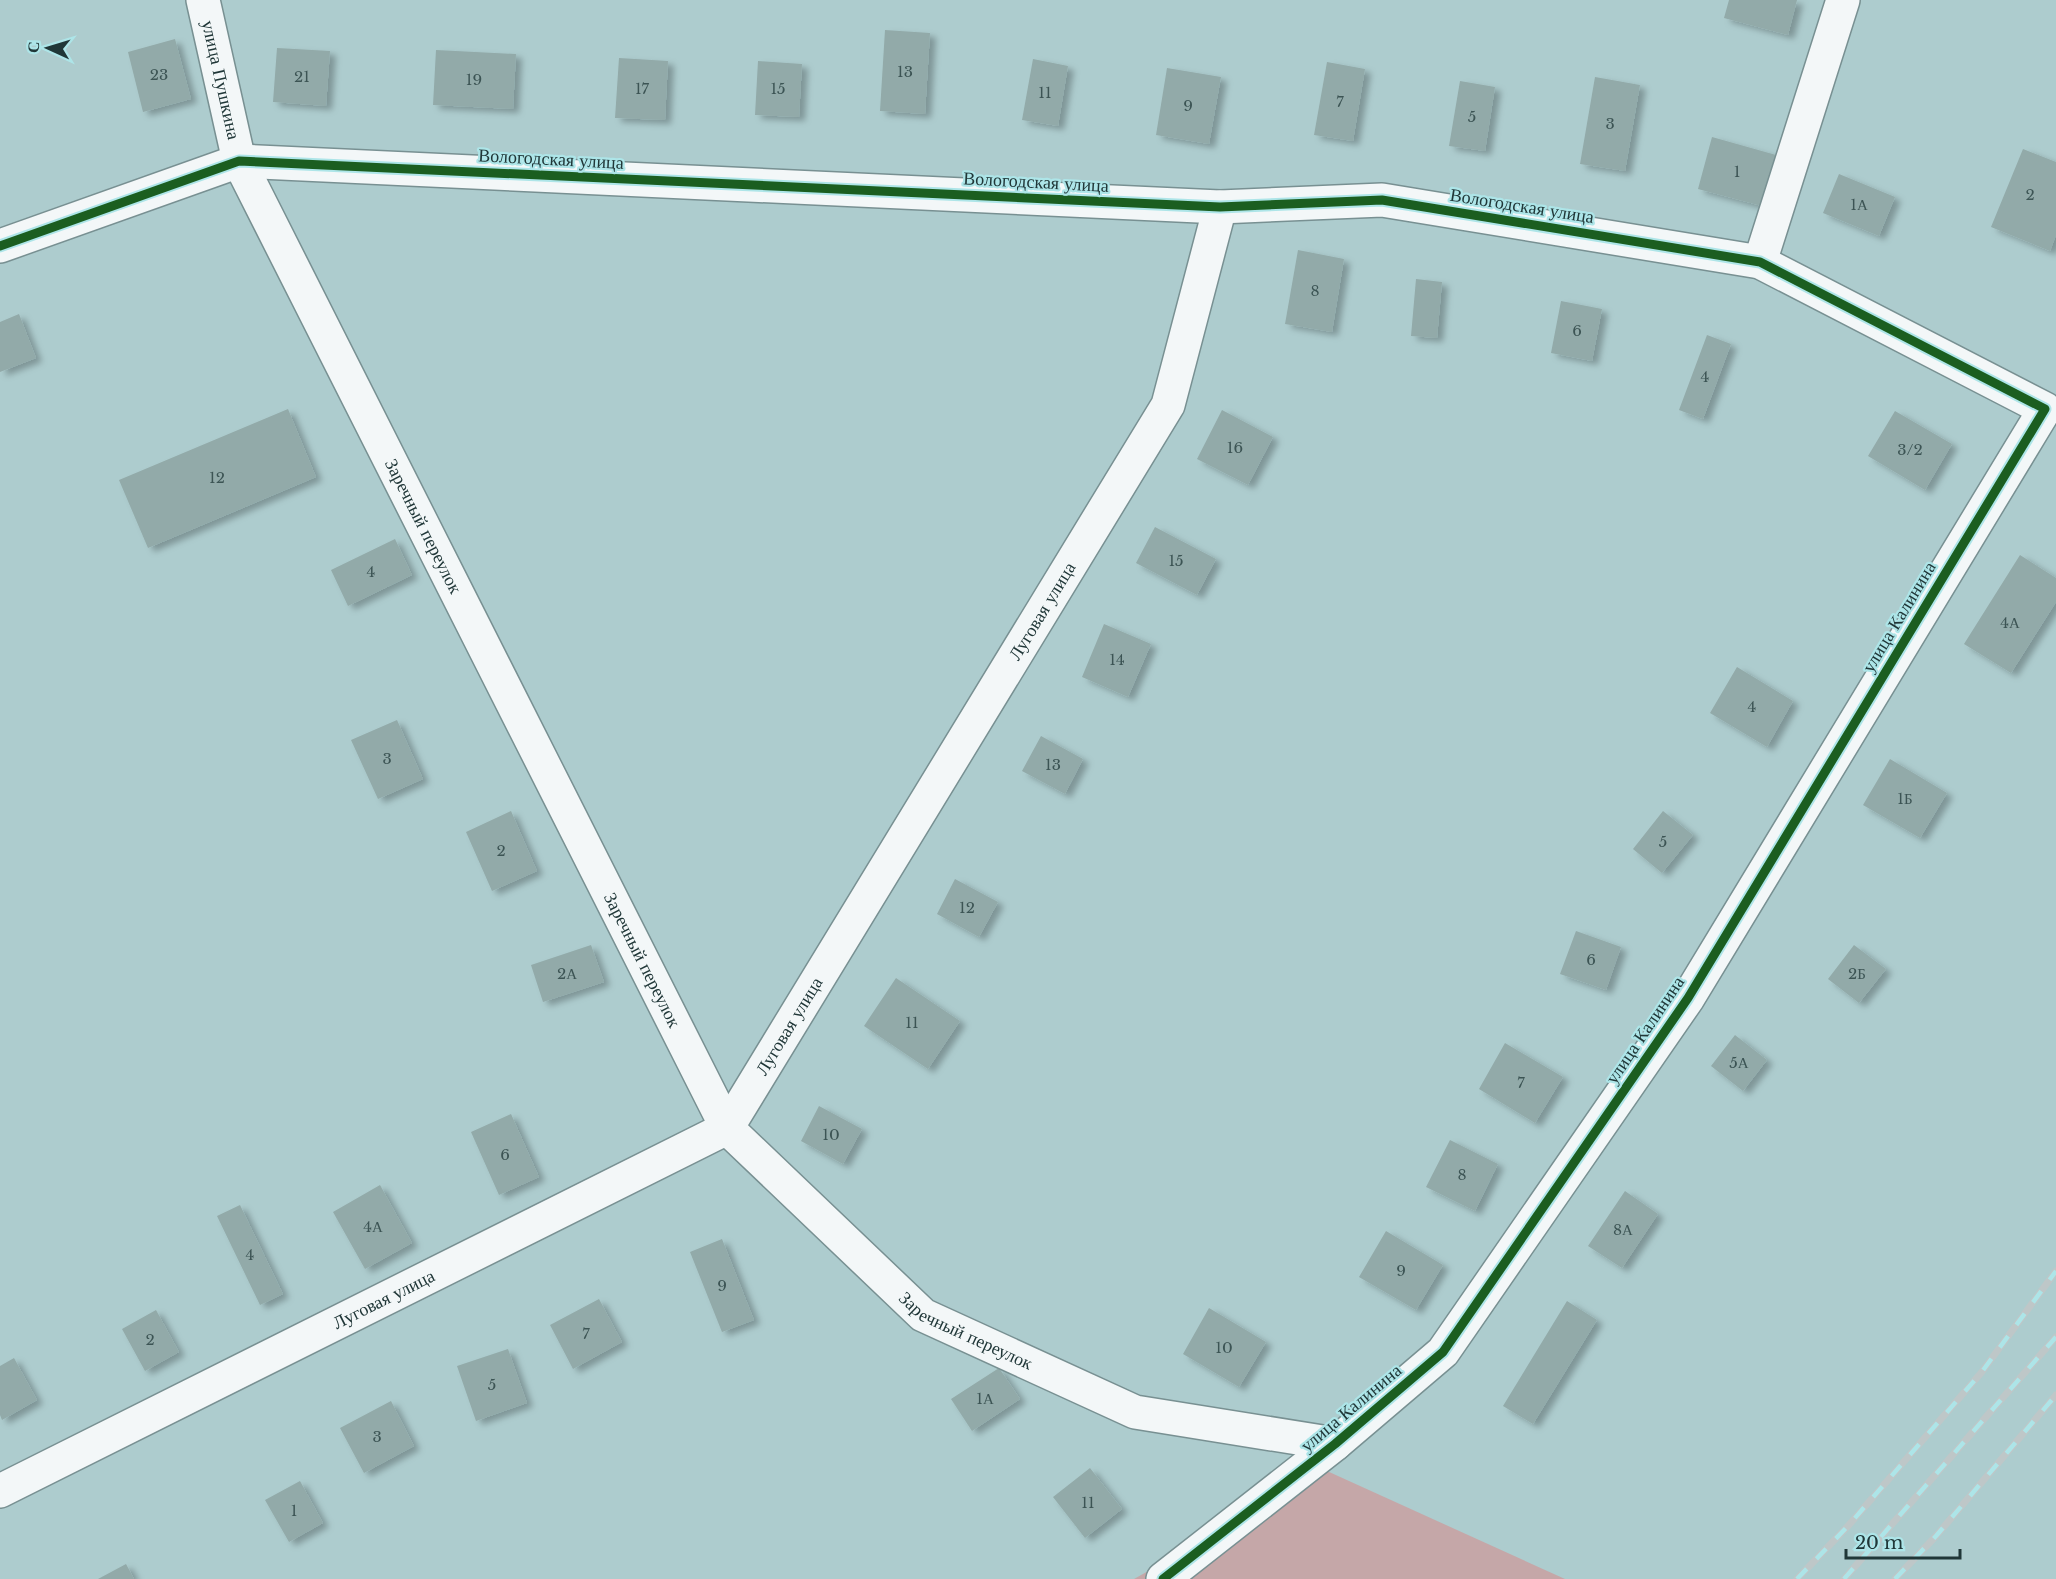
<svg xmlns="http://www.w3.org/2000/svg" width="2056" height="1579" viewBox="0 0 2056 1579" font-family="'Libre Baskerville',serif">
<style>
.green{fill:#c5a7a8}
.building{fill:#92aaa9;filter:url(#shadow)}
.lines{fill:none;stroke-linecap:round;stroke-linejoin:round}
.street-casing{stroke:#789092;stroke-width:36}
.street{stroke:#f3f7f8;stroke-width:33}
.rail-casing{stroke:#bec7c8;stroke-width:7}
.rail{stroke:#ade5e8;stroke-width:4.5;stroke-dasharray:14;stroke-linecap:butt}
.cycleway-casing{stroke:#ade5e8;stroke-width:13}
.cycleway{stroke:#1b5e20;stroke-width:9}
.labels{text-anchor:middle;stroke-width:4.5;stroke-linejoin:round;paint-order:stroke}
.number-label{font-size:15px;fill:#3c5454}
.street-label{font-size:18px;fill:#203738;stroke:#ade5e8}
</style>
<defs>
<filter id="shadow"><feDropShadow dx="6" dy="4" stdDeviation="3" flood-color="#0004"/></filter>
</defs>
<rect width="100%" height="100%" fill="#adccce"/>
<path class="green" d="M1327 1471 1565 1579H1134Z"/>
<path class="building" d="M1729 0H1797L1788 35 1724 18Z
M885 30 930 33 925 114 880 111Z
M175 39 191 99 143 112 128 52Z
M277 48 330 51 326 106 273 102Z
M436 50 516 54 513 109 433 105Z
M619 58 668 61 665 120 615 118Z
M1033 59 1068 66 1058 126 1022 120Z
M758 61 802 64 799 117 755 115Z
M1327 62 1365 69 1353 141 1314 135Z
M1167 68 1221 77 1209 144 1156 135Z
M1595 77 1640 85 1625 171 1580 164Z
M1460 81 1495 87 1485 151 1449 146Z
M1712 137 1776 155 1762 206 1698 189Z
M2023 149 2056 162V235L2050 251 1991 227Z
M1839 174 1895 197 1879 236 1823 213Z
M1298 250 1344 259 1332 332 1285 324Z
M1416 279 1442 282 1437 338 1411 336Z
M1561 301 1602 309 1592 361 1551 353Z
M19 314 36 358 0 372V322Z
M1707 335 1731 344 1703 419 1679 410Z
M288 409 316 477 148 548 119 480Z
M1222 410 1273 437 1248 485 1197 459Z
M1895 411 1952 444 1925 490 1868 456Z
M1155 527 1216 559 1197 595 1136 563Z
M395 539 412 575 348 606 331 570Z
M2020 555 2056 578V602L2011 673 1964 644Z
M1104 624 1151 644 1128 697 1082 677Z
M1737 667 1793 701 1767 747 1710 713Z
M397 720 423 779 378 799 351 740Z
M1041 736 1083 759 1065 794 1022 771Z
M1890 759 1947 793 1920 838 1863 805Z
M511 811 537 871 492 891 466 832Z
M1663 811 1693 835 1662 873 1633 849Z
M955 879 998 902 979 937 937 914Z
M1576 931 1621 947 1606 990 1560 974Z
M591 945 604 982 543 1002 531 965Z
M1854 945 1886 969 1859 1003 1828 979Z
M896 978 960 1021 928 1069 864 1026Z
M1735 1035 1767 1060 1743 1091 1711 1066Z
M1505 1043 1563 1077 1535 1123 1479 1089Z
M819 1106 862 1129 843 1164 801 1141Z
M511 1114 539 1177 499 1195 471 1132Z
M1450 1140 1498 1164 1475 1211 1426 1187Z
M380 1185 412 1243 365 1269 333 1212Z
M1625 1191 1658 1214 1622 1268 1588 1246Z
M240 1205 283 1294 260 1305 217 1216Z
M1386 1231 1443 1265 1416 1310 1359 1277Z
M722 1239 754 1320 722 1332 690 1252Z
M599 1299 622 1342 573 1369 550 1325Z
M1567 1301 1597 1320 1533 1424 1503 1406Z
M1209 1308 1266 1342 1239 1387 1183 1354Z
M156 1310 179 1352 145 1371 122 1329Z
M508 1349 527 1403 476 1421 457 1366Z
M14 1358 37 1400 2 1420 0 1415V1366Z
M999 1368 1020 1399 972 1431 951 1399Z
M391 1401 414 1446 364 1473 340 1428Z
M1090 1468 1122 1509 1085 1538 1053 1497Z
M300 1481 323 1523 289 1542 265 1500Z
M126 1564 134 1579H98Z"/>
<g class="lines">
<g class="street-casing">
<g id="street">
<path id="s1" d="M203 0 239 161 727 1128 923 1315 1135 1412 1335 1444"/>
<path d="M0 246 239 161 1220 207 1382 200 1760 262 2045 409 1688 998 1443 1352 1335 1444 1163 1579"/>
<path d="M1760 262 1843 0"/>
<path id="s2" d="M0 1491 727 1128 1168 405 1220 207"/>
</g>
</g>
<use href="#street" class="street"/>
<g class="rail-casing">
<path id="rail" d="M1797 1579 1848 1526 1981 1373 2056 1271
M1844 1579 2056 1337
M1895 1579 1936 1536 2056 1395"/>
</g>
<use href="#rail" class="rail"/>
<g class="cycleway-casing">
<path id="cycleway" d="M0 246 239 161 1220 207 1382 200 1760 262 2045 409 1688 998 1443 1352 1335 1444 1163 1579"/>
</g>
<use href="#cycleway" class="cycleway"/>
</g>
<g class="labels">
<g class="number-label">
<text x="905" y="77">13</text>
<text x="159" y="80">23</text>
<text x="302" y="82">21</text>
<text x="474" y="85">19</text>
<text x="642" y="94">17</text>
<text x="778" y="94">15</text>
<text x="1045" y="98">11</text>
<text x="1340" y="107">7</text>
<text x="1188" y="111">9</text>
<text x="1472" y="122">5</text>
<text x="1610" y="129">3</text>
<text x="1737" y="177">1</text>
<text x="2030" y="200">2</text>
<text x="1859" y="210">1А</text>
<text x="1315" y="296">8</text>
<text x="1577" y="336">6</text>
<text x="1705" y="382">4</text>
<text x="1235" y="453">16</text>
<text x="1910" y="455">3/2</text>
<text x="217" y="483">12</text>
<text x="1176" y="566">15</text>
<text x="371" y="577">4</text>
<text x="2010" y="628">4А</text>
<text x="1117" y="665">14</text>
<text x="1752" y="712">4</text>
<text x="387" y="764">3</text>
<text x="1053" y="770">13</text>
<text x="1905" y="804">1Б</text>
<text x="1663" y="847">5</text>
<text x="501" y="856">2</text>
<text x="967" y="913">12</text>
<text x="1591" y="965">6</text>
<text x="567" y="979">2А</text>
<text x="1857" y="979">2Б</text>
<text x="912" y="1028">11</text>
<text x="1739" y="1068">5А</text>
<text x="1521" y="1088">7</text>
<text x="831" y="1140">10</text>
<text x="505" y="1160">6</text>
<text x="1462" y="1180">8</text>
<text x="373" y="1232">4А</text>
<text x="1623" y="1235">8А</text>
<text x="250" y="1260">4</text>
<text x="1401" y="1276">9</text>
<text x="722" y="1291">9</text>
<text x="586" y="1339">7</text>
<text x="150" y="1345">2</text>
<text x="1224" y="1353">10</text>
<text x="492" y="1390">5</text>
<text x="985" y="1404">1А</text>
<text x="377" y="1442">3</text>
<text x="1088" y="1508">11</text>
<text x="294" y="1516">1</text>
</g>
<g class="street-label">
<text dy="6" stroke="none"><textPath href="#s1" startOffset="82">улица Пушкина</textPath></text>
<text transform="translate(551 159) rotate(3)" y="6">Вологодская улица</text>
<text transform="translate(1036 182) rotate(3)" y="6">Вологодская улица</text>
<text transform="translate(1522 206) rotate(9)" y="6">Вологодская улица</text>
<text dy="6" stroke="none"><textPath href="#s1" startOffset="574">Заречный переулок</textPath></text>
<text dy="6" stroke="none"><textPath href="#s2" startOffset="1418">Луговая улица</textPath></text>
<text transform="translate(1899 617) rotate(-59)" y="6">улица Калинина</text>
<text dy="6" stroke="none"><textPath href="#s1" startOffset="1060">Заречный переулок</textPath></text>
<text dy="6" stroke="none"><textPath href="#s2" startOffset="932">Луговая улица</textPath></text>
<text transform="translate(1645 1030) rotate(-56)" y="6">улица Калинина</text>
<text dy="6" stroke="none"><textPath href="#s2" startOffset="429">Луговая улица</textPath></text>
<text dy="6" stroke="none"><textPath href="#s1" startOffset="1564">Заречный переулок</textPath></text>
<text transform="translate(1351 1408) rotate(-40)" y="6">улица Калинина</text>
</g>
</g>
<g transform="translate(48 48) rotate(274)" stroke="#ade5e8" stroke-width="4.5" paint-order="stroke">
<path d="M0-4.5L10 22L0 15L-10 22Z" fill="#203738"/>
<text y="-9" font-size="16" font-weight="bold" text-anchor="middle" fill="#203738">С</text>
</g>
<path d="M1846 1549v9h114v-9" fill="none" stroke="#203738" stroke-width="3"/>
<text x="1855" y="1549" font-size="18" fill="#203738" stroke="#ade5e8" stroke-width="4.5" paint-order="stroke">20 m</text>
</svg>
